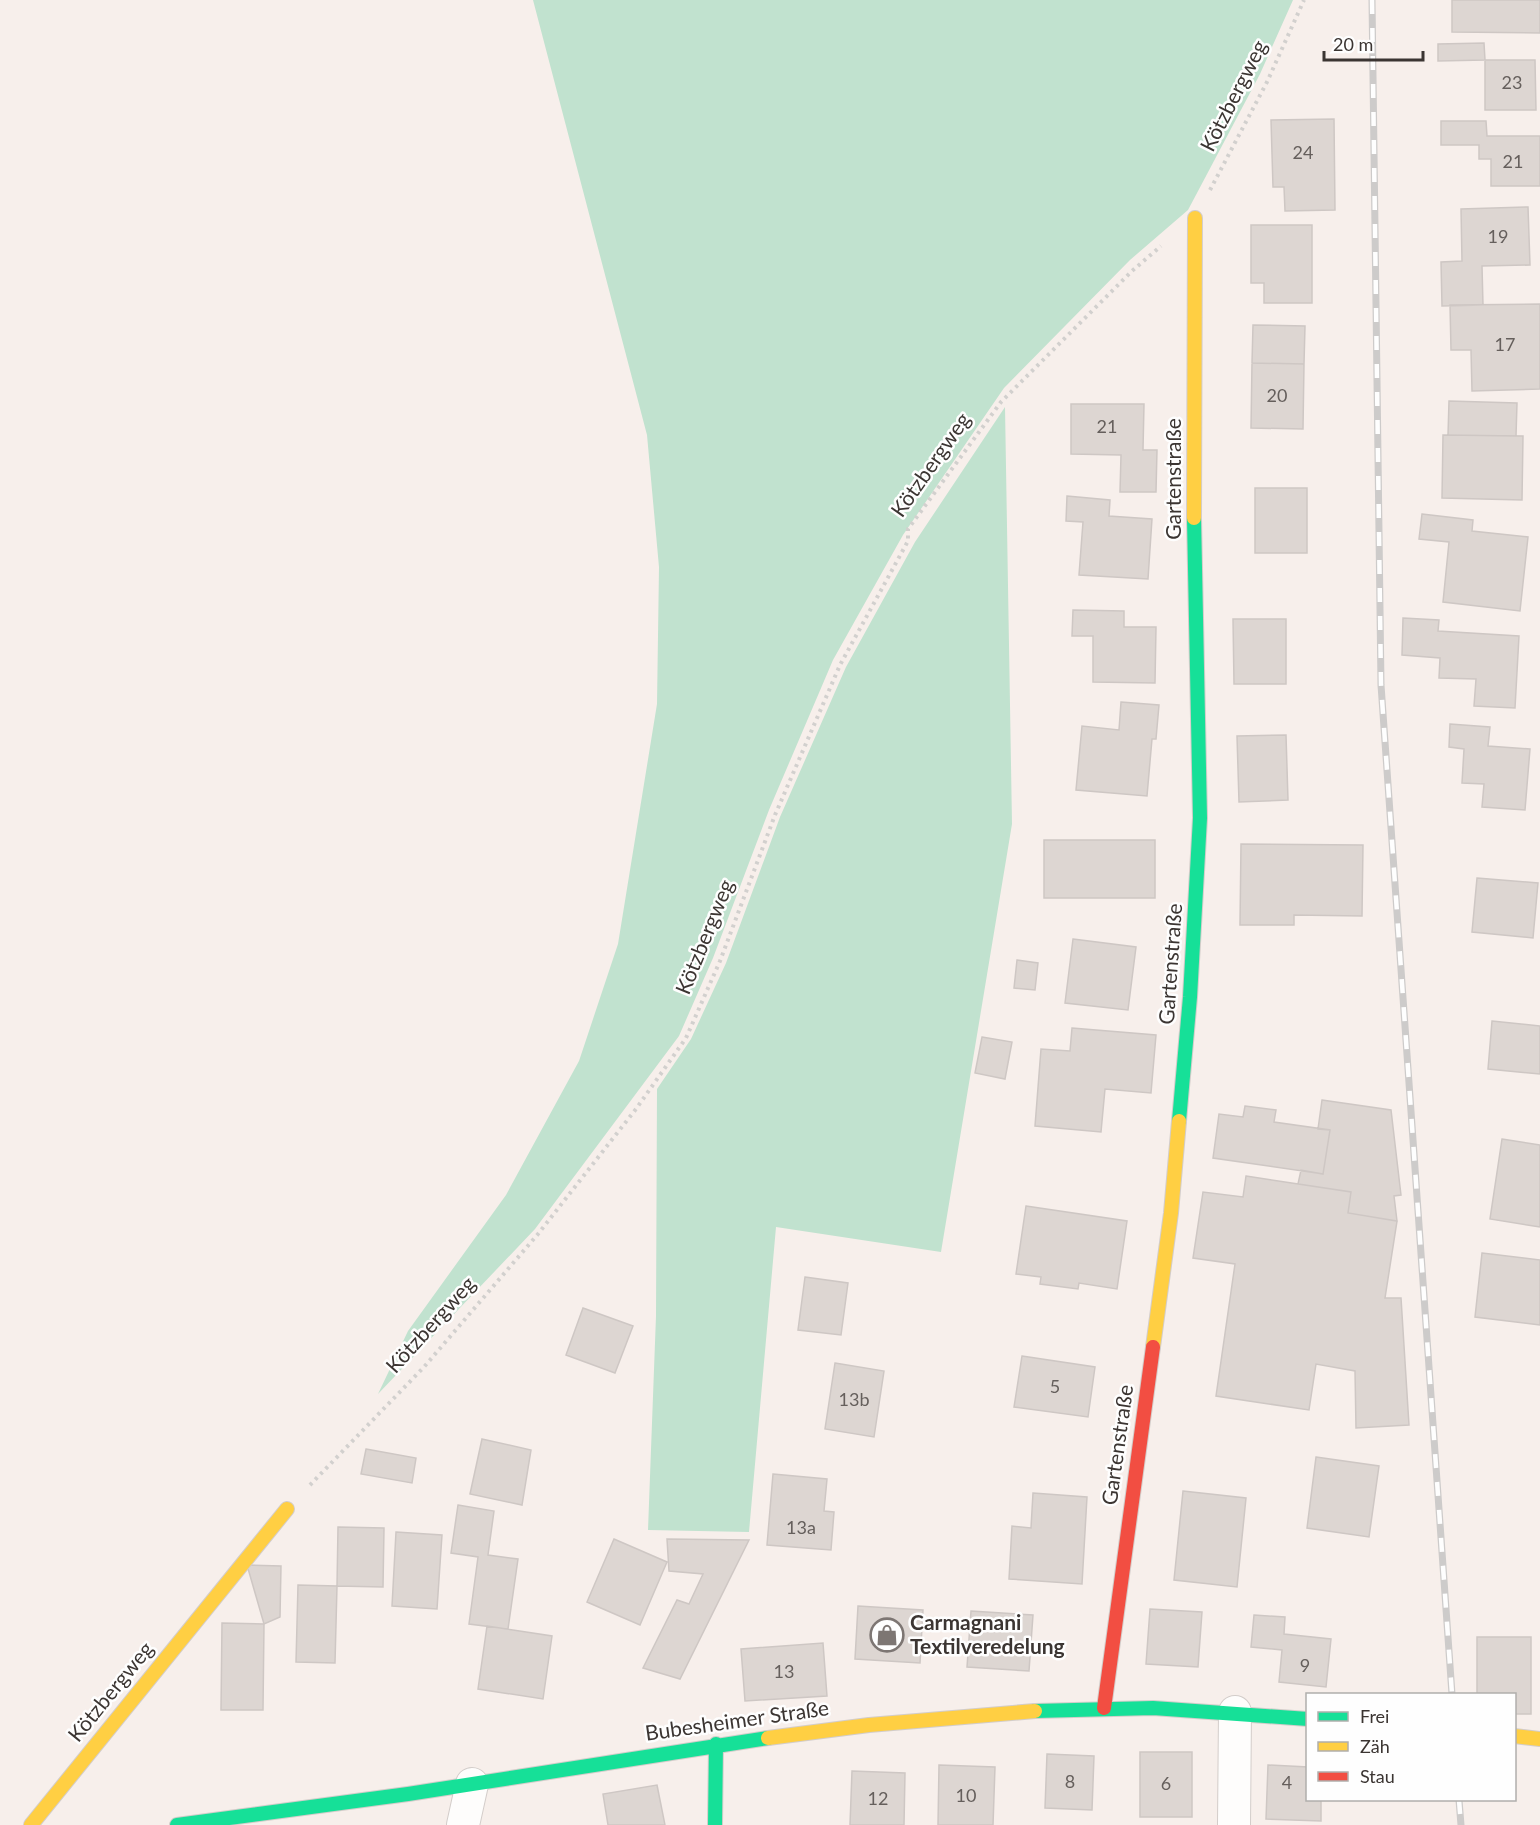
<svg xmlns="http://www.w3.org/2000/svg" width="1540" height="1825" viewBox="0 0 1540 1825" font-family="Lato,sans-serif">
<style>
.green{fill:#c1e2cf}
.building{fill:#ddd6d2;stroke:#cec7c4;stroke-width:1.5}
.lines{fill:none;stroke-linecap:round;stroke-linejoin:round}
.street-casing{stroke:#d3cdca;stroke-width:34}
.fast-casing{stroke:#d3cdca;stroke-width:16}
.slow-casing{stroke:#d3cdca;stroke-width:16}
.jam-casing{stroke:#d3cdca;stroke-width:16}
.path{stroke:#d2d0ce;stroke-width:4;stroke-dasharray:3 4.5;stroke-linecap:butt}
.street{stroke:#fefdfc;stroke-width:32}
.fast{stroke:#16e098;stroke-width:14}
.slow{stroke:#ffcf43;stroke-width:14}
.jam{stroke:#f24e42;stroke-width:14}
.rail-casing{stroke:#cdcbca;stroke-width:7}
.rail{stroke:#fefefe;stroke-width:4.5;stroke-dasharray:14;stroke-linecap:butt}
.labels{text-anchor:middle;stroke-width:5;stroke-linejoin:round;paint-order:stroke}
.number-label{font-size:18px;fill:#655f5c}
.street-label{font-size:21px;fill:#3b3532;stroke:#fefefe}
.poi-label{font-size:21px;font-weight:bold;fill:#3b3532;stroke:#fefefe;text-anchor:start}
</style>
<rect width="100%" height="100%" fill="#f7efeb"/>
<path class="green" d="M533 0H1293L1260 74 1188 210 1130 260 1004 388 903 535 833 660 769 810 713 958 679 1036 535 1229 378 1394 408 1331 506 1195 579 1061 618 944 657 704 659 567 647 435Z
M1005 407 1012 824 941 1252 776 1227 749 1532 648 1530 656 1316 657 1089 691 1039 726 963 780 817 846 667 915 542Z"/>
<path class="building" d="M1452 0H1540V33L1452 32Z
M1484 43 1485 60 1438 61V44Z
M1485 60H1535L1536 110H1485Z
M1334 119 1335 210 1285 211 1284 187H1273L1271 120Z
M1441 121H1486L1487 136H1540V186H1491V159H1479V145H1441Z
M1528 207 1530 265 1482 266 1483 305 1442 306 1441 262 1462 261 1461 209Z
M1251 225H1312V303H1264V283H1251Z
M1540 304V389L1472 391 1471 350H1451L1450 305Z
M1253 325 1305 326 1304 364 1252 363Z
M1252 363 1304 364 1303 429 1251 428Z
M1449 401 1517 403 1516 436 1448 435Z
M1071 404H1144L1143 450H1157L1156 492H1120L1121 455 1071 454Z
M1443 435 1523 436 1522 500 1442 498Z
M1255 488H1307V553H1255Z
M1067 496 1110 500 1109 516 1152 519 1148 579 1079 575 1083 522 1066 521Z
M1422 514 1473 520 1472 531 1528 537 1520 611 1443 602 1449 542 1419 539Z
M1073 610 1124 611V627H1156L1155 683 1093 682V636H1072Z
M1403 618 1439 620 1438 631 1519 636 1515 708 1474 706 1476 679 1439 678 1440 658 1402 655Z
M1233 619H1286V684H1234Z
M1121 702 1159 705 1156 739H1152L1147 796 1076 790 1082 726 1119 730Z
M1450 724 1490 727 1488 746 1530 749 1525 810 1482 807 1484 784 1462 783 1464 749 1449 747Z
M1286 735 1288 800 1239 802 1237 736Z
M1044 840H1155V898H1044Z
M1241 844 1363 845 1362 916 1294 915V925H1240Z
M1477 878 1538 883 1533 938 1472 932Z
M1073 939 1136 947 1128 1010 1065 1003Z
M1017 960 1038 963 1035 990 1014 988Z
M1492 1021 1540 1026V1074L1488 1069Z
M1072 1028 1156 1035 1151 1093 1105 1089 1101 1132 1035 1126 1041 1049 1070 1051Z
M982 1037 1012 1042 1005 1079 975 1073Z
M1322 1100 1391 1110 1401 1195 1394 1196 1397 1221 1348 1213 1351 1192 1298 1184 1301 1170 1323 1174 1330 1130 1318 1129Z
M1245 1106 1276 1110 1274 1122 1330 1130 1323 1174 1213 1158 1219 1114 1243 1117Z
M1502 1139 1540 1145V1227L1490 1219Z
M1246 1176 1351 1192 1348 1213 1397 1221 1385 1298H1401L1409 1425 1356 1428 1355 1371 1316 1364 1309 1410 1216 1396 1235 1264 1193 1258 1203 1192 1243 1197Z
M1026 1206 1127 1221 1117 1289 1079 1283 1078 1289 1040 1284 1041 1277 1016 1274Z
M1482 1253 1540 1260V1325L1475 1317Z
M805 1277 848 1283 841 1335 798 1330Z
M583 1308 633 1326 615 1373 566 1355Z
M1022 1356 1095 1367 1088 1417 1014 1407Z
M835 1363 884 1371 874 1437 825 1429Z
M482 1439 531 1450 522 1505 470 1494Z
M366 1449 416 1458 412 1483 361 1474Z
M1316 1457 1379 1466 1369 1537 1307 1528Z
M773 1474 827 1479 824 1511 834 1512 831 1550 767 1545Z
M1183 1491 1246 1498 1237 1587 1174 1580Z
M1033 1493 1087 1497 1082 1584 1009 1579 1012 1526 1031 1528Z
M458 1505 494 1511 488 1555 518 1559 508 1629 469 1624 478 1557 451 1553Z
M338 1527 384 1528 383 1587 337 1586Z
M396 1532 442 1535 437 1609 392 1606Z
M614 1539 667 1562 640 1625 587 1602Z
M667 1539 749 1540 680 1679 643 1668 677 1600 689 1604 703 1574 669 1571Z
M247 1565 281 1566 280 1617 264 1624Z
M298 1585 337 1586 335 1663 296 1662Z
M858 1606 923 1610 920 1663 855 1659Z
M1150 1609 1202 1612 1198 1667 1146 1664Z
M971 1611 1033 1615 1029 1671 967 1667Z
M1254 1615 1285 1617 1284 1634 1331 1639 1326 1687 1279 1682 1282 1650 1251 1647Z
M222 1623 264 1624 263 1710H221Z
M487 1626 552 1636 543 1699 478 1689Z
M1477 1637H1531V1714H1514V1694H1477Z
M823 1643 827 1696 745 1701 741 1649Z
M1140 1752H1192V1817H1140Z
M1047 1754 1094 1756 1092 1810 1045 1808Z
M939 1765 995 1767 993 1825H938Z
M1268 1765 1308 1767V1800H1321V1821L1266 1819Z
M852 1771 905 1773 904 1825H850Z
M657 1785 665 1825H608L603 1794Z"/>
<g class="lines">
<g class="street-casing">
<path id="street" d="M463 1825 472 1784
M1234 1825 1235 1712"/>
</g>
<g class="fast-casing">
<path id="fast" d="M1179 1121 1190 997 1200 818 1194 518
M1035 1711 1153 1708 1308 1719
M177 1825 408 1794 768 1738
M715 1825 716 1744"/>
</g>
<g class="slow-casing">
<path id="slow" d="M1194 518 1195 218
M1153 1347 1171 1213 1179 1121
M1514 1736 1540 1739
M768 1738 869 1725 1035 1711
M31 1825 287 1509"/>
</g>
<g class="jam-casing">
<path id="jam" d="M1104 1708 1153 1347"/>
</g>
<path class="path" d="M1210 190 1267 82 1304 0
M310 1485 424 1367 538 1234 636 1109 686 1038 720 961 775 815 840 665 908 541V529L1001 402 1132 271 1161 246"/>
<use href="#street" class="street"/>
<use href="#fast" class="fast"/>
<use href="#slow" class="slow"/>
<use href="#jam" class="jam"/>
<g class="rail-casing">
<path id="rail" d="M1372 0 1381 685 1452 1694
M1459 1800 1461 1825"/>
</g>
<use href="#rail" class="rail"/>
</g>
<defs>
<g id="shop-ring" transform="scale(1.725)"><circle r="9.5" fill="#fefefe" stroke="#7d7673" stroke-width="1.5"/><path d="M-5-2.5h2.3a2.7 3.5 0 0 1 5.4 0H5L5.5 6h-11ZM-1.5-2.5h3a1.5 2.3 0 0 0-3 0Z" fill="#7d7673"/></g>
</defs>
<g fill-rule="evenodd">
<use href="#shop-ring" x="887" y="1635"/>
</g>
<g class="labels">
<g class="number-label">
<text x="1512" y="89">23</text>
<text x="1303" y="159">24</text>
<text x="1513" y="168">21</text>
<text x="1498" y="243">19</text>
<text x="1505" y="351">17</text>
<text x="1277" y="402">20</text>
<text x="1107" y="433">21</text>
<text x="1055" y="1393">5</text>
<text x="854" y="1406">13b</text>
<text x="801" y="1534">13a</text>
<text x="1305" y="1672">9</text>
<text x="784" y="1678">13</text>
<text x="1070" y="1788">8</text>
<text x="1287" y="1789">4</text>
<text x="1166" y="1790">6</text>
<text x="966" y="1802">10</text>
<text x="878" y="1805">12</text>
</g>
<g class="street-label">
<text transform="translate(1234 96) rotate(-63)" y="7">Kötzbergweg</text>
<text transform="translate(931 465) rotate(-55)" y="7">Kötzbergweg</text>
<text transform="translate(1174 479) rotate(-90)" y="7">Gartenstraße</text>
<text transform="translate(705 937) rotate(-68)" y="7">Kötzbergweg</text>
<text transform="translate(1171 964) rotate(-86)" y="7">Gartenstraße</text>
<text transform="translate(431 1325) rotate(-48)" y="7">Kötzbergweg</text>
<text transform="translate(1118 1445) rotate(-82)" y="7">Gartenstraße</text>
<text transform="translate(111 1692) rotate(-51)" y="7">Kötzbergweg</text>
<text transform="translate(737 1721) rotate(-8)" y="7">Bubesheimer Straße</text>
</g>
<g class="poi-label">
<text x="910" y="1630">Carmagnani<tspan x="910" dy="24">Textilveredelung</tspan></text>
</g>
</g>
<rect x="1306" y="1693" width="210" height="108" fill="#fefefe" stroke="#b0aeac" stroke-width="1.5"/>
<rect x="1318" y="1712" width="30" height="9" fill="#16e098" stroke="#b0aeac" stroke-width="1.5"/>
<text x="1360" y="1723" font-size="18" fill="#3b3532">Frei</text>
<rect x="1318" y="1742" width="30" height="9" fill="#ffcf43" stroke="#b0aeac" stroke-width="1.5"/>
<text x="1360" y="1753" font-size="18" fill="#3b3532">Zäh</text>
<rect x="1318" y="1772" width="30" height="9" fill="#f24e42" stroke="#b0aeac" stroke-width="1.5"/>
<text x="1360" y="1783" font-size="18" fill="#3b3532">Stau</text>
<path d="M1324 51v9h99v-9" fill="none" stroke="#3b3532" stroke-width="3"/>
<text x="1333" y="51" font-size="18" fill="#3b3532" stroke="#fefefe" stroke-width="4.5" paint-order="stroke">20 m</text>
</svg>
